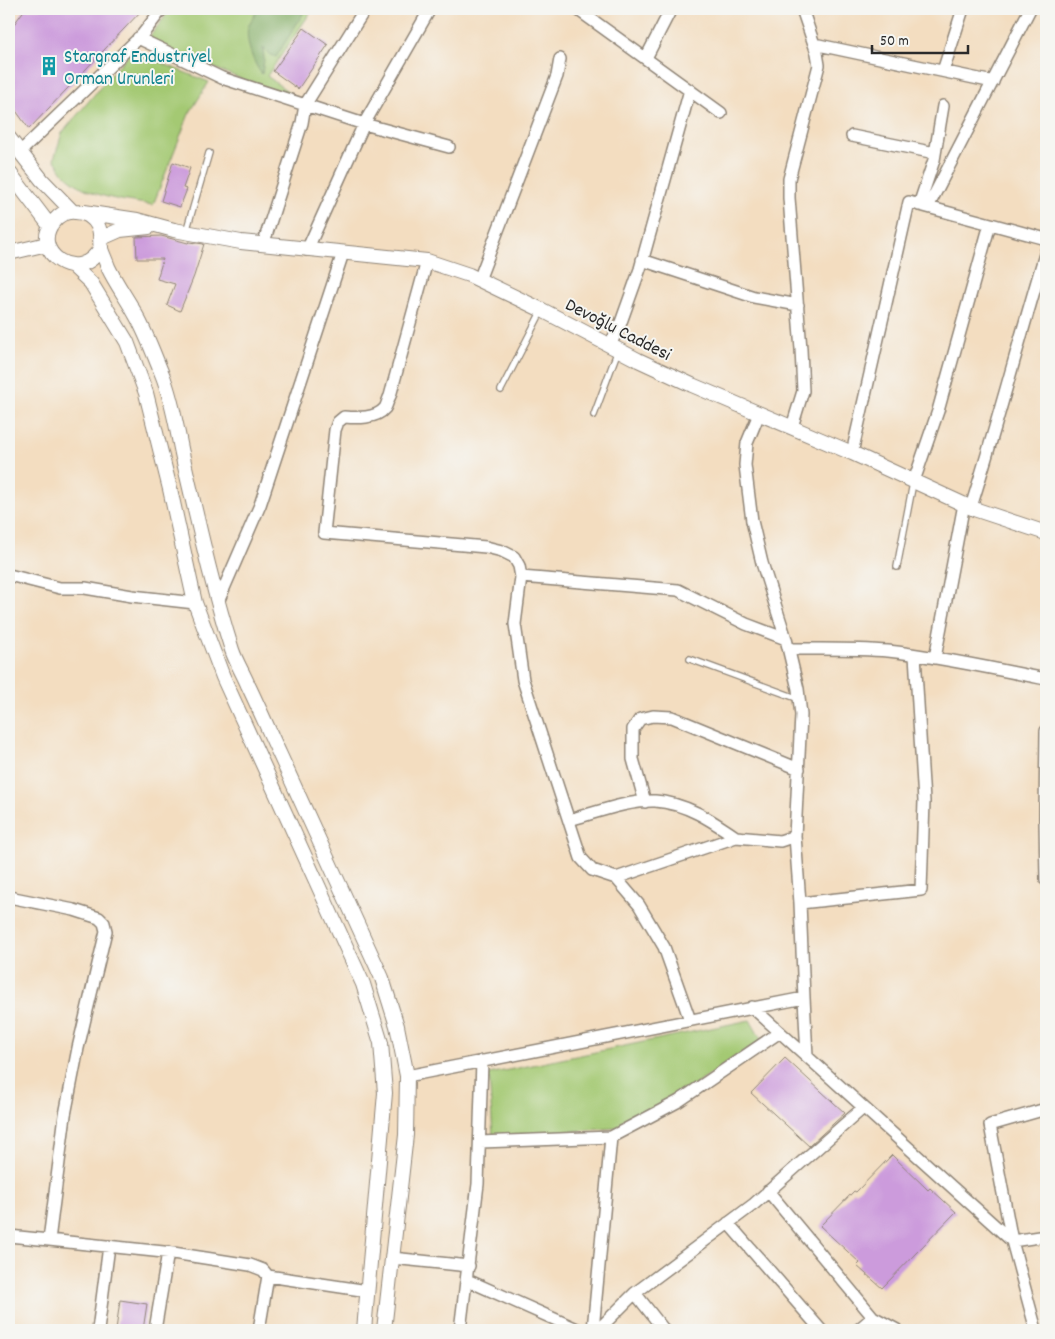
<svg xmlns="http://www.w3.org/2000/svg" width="1055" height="1339" viewBox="0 0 1055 1339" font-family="Dekko,sans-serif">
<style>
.green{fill:#a4c973;stroke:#687a4f}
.forest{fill:#83ad65;stroke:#576c48}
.building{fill:#cc9bdc}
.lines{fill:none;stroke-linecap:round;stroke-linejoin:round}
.service-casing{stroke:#8f8476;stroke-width:8}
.minor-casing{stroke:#8f8476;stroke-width:14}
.tertiary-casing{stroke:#8f8476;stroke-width:16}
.service{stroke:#fff;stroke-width:5.5}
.minor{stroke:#fff;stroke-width:11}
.tertiary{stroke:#fff;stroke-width:14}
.labels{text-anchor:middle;stroke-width:4;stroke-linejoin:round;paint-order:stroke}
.culture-label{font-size:19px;fill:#0d838f;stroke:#f6f6f2;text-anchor:start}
.street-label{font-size:19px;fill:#2b2b2b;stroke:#f6f6f2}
</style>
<rect width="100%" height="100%" fill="#f6f6f2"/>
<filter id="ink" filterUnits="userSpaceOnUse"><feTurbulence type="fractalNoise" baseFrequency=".02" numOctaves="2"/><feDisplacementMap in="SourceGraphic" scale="10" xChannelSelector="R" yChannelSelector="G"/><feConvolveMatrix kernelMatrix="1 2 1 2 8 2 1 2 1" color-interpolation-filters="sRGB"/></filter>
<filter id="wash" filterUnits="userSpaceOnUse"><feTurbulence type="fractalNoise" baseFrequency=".0096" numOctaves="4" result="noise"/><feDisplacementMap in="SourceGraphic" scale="20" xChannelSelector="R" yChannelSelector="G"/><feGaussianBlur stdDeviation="1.12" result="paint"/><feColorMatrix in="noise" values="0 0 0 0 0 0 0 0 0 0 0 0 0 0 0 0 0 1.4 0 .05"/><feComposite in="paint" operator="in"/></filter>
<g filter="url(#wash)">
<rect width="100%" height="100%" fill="#f3ddc0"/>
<path class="green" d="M171 9H313L267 76 290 93 281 95 154 44 150 36Z
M131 51 209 82 189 114 153 205C121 200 90 198 65 175 61 171 58 164 54 159L62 133Z
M750 1020 762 1041 669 1102 617 1128 493 1137 489 1074Z"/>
<path class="forest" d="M258 9H306L276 57 269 54 263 48 264 59 262 74C253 64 245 40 248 27 250 21 255 15 258 9Z"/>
<g id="blocks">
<path class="building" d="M25 9H143L29 129 9 101V31Z
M304 28 328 45 298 89 273 71Z
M173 162 190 168 183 188 187 189 180 207 161 201Z
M161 236 188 243 189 242 204 244 194 276 180 311 167 305 175 284 157 279 163 259H137L136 237Z
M785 1058 845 1113 809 1146 751 1093Z
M892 1155 928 1190 930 1188 956 1212 882 1288 857 1266 860 1263 820 1226 854 1191 856 1192Z
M120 1300 147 1304 143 1330H116Z"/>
</g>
</g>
<g filter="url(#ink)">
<use href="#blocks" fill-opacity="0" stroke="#8f8476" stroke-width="1"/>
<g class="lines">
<g class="service-casing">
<path id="service" d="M186 232 209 153
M501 390 542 310
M594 415 618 350
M897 567 913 483
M690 659 799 699"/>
</g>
<g class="minor-casing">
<path id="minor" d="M577 9 721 113
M138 38 222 78 364 124 449 147
M814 44 993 82
M646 58 671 9
M943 71 963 9
M852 136 935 153
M20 152 142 35 162 9
M919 205 934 160 943 106
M928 207 1030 9
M263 245 302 123 305 105 365 9
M307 250 364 124 430 9
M642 260 754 297 798 305
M427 261 390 396C388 399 387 405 385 408 376 419 357 418 344 417L338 422 335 430 324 533 486 547 502 551 514 557 519 566 521 577 515 624 523 680 581 858 592 870 616 878 639 905 664 947 690 1020
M479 280 557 76 560 59
M610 345 620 325 640 269 690 90
M792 427 803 391 801 349 789 198V179L819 65 817 53 802 9
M852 453 909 202 1046 239
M914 481 938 411 990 224
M971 507C998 422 1020 336 1046 251
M9 575 60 588H85L132 596 195 603
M521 577 678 590 746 624 786 639
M218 602 260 505 343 253
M789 649C822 649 855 648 888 651 941 657 994 669 1046 679
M935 658 964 504
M1046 731 1045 818 1046 880
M645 802 633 759V729L640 719 653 716 672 717 799 769
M569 820C595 813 629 800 655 801 686 803 711 820 736 837
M616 878 736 837 780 841 795 836
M9 897 74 910 99 918 104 923 106 931 78 1048 65 1115 49 1240 173 1253 250 1265 263 1270 268 1276 259 1330
M800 903 921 890 924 801 915 655
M804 998 807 1056
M752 1007 1012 1241 1046 1236
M407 1076 804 998 800 903 795 836 801 715 798 689 786 639 762 563 752 521 745 465 747 443 759 414
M480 1142 611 1137 679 1101 780 1032
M768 1191 873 1317 897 1330
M728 1223 821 1330
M9 1236 49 1240
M392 1258 469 1266
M268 1276 368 1291
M467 1280 579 1330
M635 1293 664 1330
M98 1330 109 1246
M155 1330 168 1252
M460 1330 478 1184 482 1061
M593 1330 611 1137
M598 1330 635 1293 754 1204 863 1108
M858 1330 873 1317
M1036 1330 1012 1241 990 1125 1046 1109"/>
</g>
<g class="tertiary-casing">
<path id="tertiary" d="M9 138 42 180 72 211
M9 172 50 226
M84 212 137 220 174 230 241 242 427 261 469 275 542 310 638 360 692 385 852 453 974 509 1046 533
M102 238 120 230 149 227
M101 247C79 288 28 251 54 221 59 215 66 211 75 212 84 212 93 217 98 226 102 234 99 241 101 249 103 255 106 261 108 267 116 284 128 300 137 317 147 335 154 355 162 374 173 401 177 431 183 458 198 522 212 587 232 650 236 662 243 673 248 685 259 708 269 731 280 755 314 829 348 904 382 978L397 1026 407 1076 406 1135 384 1330
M9 253 47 244
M73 266 91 283 127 342 146 393 170 489 195 603 223 677 363 984 381 1043 385 1093 364 1330"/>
</g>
<use href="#service" class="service"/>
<use href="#minor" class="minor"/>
<use href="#tertiary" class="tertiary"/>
</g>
</g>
<defs>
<g id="building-bare" transform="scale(1.5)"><path d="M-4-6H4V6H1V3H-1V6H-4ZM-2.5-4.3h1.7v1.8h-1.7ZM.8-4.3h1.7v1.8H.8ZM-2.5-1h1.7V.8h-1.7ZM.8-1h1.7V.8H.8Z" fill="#0f9aa8" stroke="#f6f6f2" stroke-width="2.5" paint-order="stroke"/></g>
</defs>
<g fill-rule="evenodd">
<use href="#building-bare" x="49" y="66"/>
</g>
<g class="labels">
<g class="culture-label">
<text x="64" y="62">Stargraf Endustriyel<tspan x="64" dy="22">Orman Urunleri</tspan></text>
</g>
<g class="street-label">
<text transform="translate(619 328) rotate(27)" y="7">Devoğlu Caddesi</text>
</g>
</g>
<rect width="1055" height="1339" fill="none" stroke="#f6f6f2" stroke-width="30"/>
<path d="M872 45v8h96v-8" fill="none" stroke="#2b2b2b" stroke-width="2.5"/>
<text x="880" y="45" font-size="15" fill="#2b2b2b" stroke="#f6f6f2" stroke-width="4" paint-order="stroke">50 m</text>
</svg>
